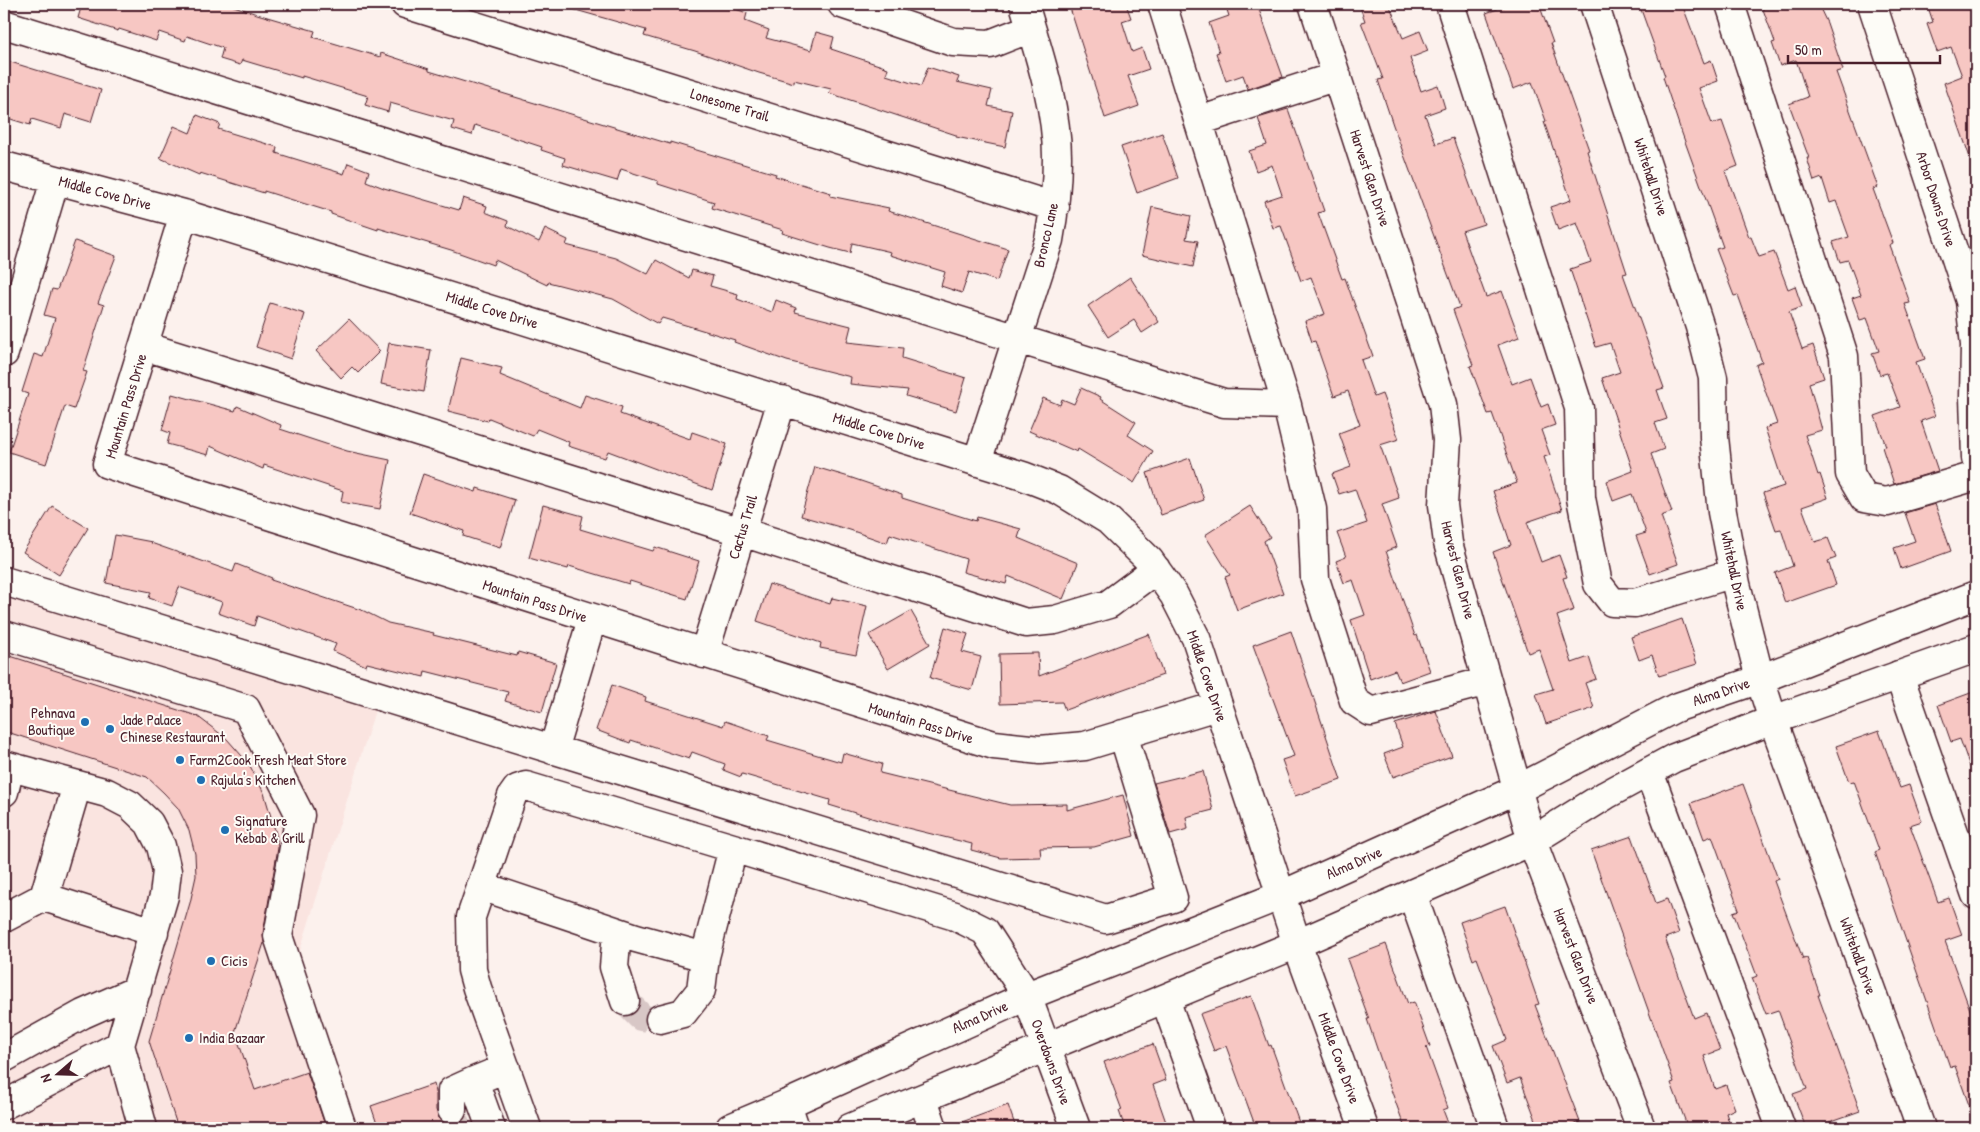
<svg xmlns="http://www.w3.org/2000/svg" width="1980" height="1132" viewBox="0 0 1980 1132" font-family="'Patrick Hand',sans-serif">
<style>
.built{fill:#fae4e0}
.building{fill:#f7c7c3;stroke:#4a1f2b}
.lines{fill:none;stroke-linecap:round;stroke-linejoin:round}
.minor-tunnel{stroke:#d8c7c6;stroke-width:28;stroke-dasharray:28 14;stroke-linecap:butt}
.minor-casing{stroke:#4a1f2b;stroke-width:31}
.major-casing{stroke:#4a1f2b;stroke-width:31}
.minor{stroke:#fdfcf7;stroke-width:28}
.major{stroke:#fdfcf7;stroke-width:28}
.poi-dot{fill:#1f6fb2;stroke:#fdfcf7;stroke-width:2}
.labels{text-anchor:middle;stroke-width:4;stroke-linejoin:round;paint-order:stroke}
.street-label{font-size:15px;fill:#4a1f2b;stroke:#fdfcf7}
.poi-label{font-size:15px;fill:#4a1f2b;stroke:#fdfcf7;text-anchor:start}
</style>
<rect width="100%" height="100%" fill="#fcf1ed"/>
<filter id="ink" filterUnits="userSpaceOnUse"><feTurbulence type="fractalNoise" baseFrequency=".02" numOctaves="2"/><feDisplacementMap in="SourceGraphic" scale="10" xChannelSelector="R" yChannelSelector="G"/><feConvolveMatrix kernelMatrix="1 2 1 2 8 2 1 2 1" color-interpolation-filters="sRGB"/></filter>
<g filter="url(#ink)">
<path class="built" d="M4 586 377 704 299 954 353 1128H4Z"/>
<path class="building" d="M82 4H228L257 14 315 31 313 37 380 57 381 53 429 69V71L670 144V142L776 174 775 176 831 193 830 196 889 208 888 211 1008 249 997 281 969 272 962 293 941 286 945 272 890 255 891 252 852 243 850 253 830 248 782 233 783 230 712 208 714 202 658 184V181L621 169 617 181 563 165 565 158 541 150 542 147 475 125 472 135 452 129 454 121 390 103 388 112 365 105 368 96 302 76V78L242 60 240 65 220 59 223 48 187 36 185 41 159 32 156 41 119 29 118 31 78 18Z
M572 4H721L747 13 745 21 769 30 766 38 811 50 816 32 834 37 831 49 888 68 886 75 921 86 928 67 959 77 957 82 992 90 988 106 1012 111 1005 147 956 137V135L829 93 831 89 794 80V83L759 73 695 51 644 36 646 30 572 9Z
M1084 4H1126L1131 18 1122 21 1132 52 1142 48 1149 69 1128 76 1139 106 1105 118 1070 8Z
M1225 4H1257L1283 77 1248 89 1243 75 1226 81 1216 53 1219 52 1209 23 1229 16Z
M1359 4H1389L1403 38 1420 31 1428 51 1410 58 1421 91 1438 85 1445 108 1425 115 1436 144 1453 138 1484 224 1462 231 1486 297 1502 291 1519 337 1498 345 1512 384 1530 377 1541 407 1548 404 1555 425 1541 430 1550 455 1544 457 1562 510 1527 522 1541 562 1559 555 1567 577 1563 578 1574 610 1557 616 1572 663 1589 657 1596 679 1585 683 1594 708 1546 724 1536 694 1553 689 1539 649 1528 653 1493 552 1511 545 1493 491 1517 483 1492 413 1488 414 1470 366 1473 365 1453 310 1460 307 1393 125 1378 80 1383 79 1361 22 1365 21Z
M1512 4H1539L1553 43H1551L1589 150 1587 151 1627 273 1623 274 1664 388 1657 390 1667 419 1655 423 1664 449 1651 454 1672 512 1661 516 1678 564 1650 574 1636 536 1646 533 1632 494 1613 501 1607 481 1633 471 1602 378 1620 372 1610 343 1596 347 1570 269 1591 262 1577 223 1558 230 1550 207 1571 200 1544 122 1546 121 1532 82 1513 89 1486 13Z
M1639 4H1682L1704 63 1711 60 1718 81 1699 88 1712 124 1722 121 1738 166 1725 171 1749 237H1751L1759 257 1774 252 1788 289 1795 286 1802 307 1789 312 1802 349 1813 345 1824 378 1809 383 1822 430 1805 435 1818 475 1820 474 1828 498 1802 507 1815 542 1828 538 1836 558 1828 561 1836 585 1785 603 1775 573 1793 566 1781 529 1776 530 1763 493 1784 486 1765 428 1777 424 1756 365 1762 362 1738 295 1734 296 1716 249 1723 247 1679 125 1663 77 1665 76Z
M1761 4H1818L1827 23 1843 70 1836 72 1878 187 1873 189 1893 243 1889 245 1910 303 1905 304 1925 359 1916 362 1935 416 1921 421 1938 471 1894 484 1882 447 1886 446 1875 416 1900 407 1887 373 1880 375 1872 353 1879 351 1867 318 1860 320 1852 298 1861 295 1848 260 1840 262 1833 242 1849 237 1836 201 1830 203 1822 178 1814 181 1807 158H1809L1789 104 1808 97 1796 60 1780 66 1772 43 1775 42Z
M1927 4H1971L1976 19V169H1974L1944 83 1962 76 1951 47 1937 52 1927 24 1933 22Z
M4 60 101 90 91 122 65 114 61 128 32 119 30 125 4 117Z
M1288 109 1324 211 1318 213 1342 279 1345 278 1373 356 1361 360 1374 397 1382 394 1399 439 1380 445 1399 498 1382 504 1397 547 1386 551 1415 636 1417 635 1430 671 1400 682 1395 670 1370 679 1351 620 1365 615 1353 580 1344 583 1336 561 1346 557 1337 533 1367 523 1355 489 1339 494 1332 474 1351 467 1339 433 1360 425 1348 391 1334 396 1315 341 1312 342 1305 321 1325 314 1311 277 1301 281 1281 226 1273 228 1264 201 1282 195 1272 165 1256 171 1249 151 1267 145 1258 118Z
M197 115 220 124 218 129 277 147 276 153 344 174 348 163 369 171 366 181 384 188 459 210 463 198 487 206 485 212 508 221 507 226 539 242 545 229 568 240 566 245 616 258 648 274 656 260 689 278 692 270 713 276 710 286 738 294 737 299 772 312 776 300 796 308 795 312 851 326 847 342 903 348 902 358 966 378 956 411 906 396 908 390 850 384 851 377 787 361 734 342 735 340 662 318 658 324 613 299 548 282 547 285 495 260 493 265 451 250 378 228V230L331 214V212L264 191V193L200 173 199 175 160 158 174 126 190 133Z
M1162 133 1178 178 1137 193 1121 147Z
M1152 207 1191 216 1186 239 1198 241 1193 267 1142 255Z
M75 241 116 256 98 303 104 305 83 371 87 372 74 409 65 406 46 464 9 452 28 394 22 392 34 354 43 357 55 318 44 315 52 289 57 290Z
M1130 277 1159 322 1142 333 1134 320 1108 337 1088 306Z
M270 303 305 314 291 359 256 347Z
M349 319 380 351 358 373 352 367 341 378 316 351Z
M389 343 431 350 424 392 381 384Z
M461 358 502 368 500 375 580 408 585 395 622 407 620 414 690 439 692 432 727 444 712 490 608 451 605 458 568 446 569 442 537 429 533 436 489 418 488 421 448 411Z
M1081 388 1101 397 1100 399 1136 422 1128 435 1153 451 1134 483 1078 449 1077 452 1029 431 1043 398 1060 405 1062 399 1074 404Z
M172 394 235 411 237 406 281 425 280 429 347 451 390 460 380 509 341 502 343 491 264 465 263 469 210 446 208 455 167 444 170 433 162 430Z
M1190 458 1204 500 1161 515 1147 473Z
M815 467 849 477 902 495V498L976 521 977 517 1021 529 1018 538 1078 563 1063 599 1008 576 1006 584 963 572 966 559 890 534 887 543 850 530 801 516Z
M423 474 476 492 477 488 515 500 500 548 463 536 464 531 410 513Z
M1935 504 1951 551 1901 569 1894 548 1915 541 1905 513Z
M543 505 583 516 580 529 653 551 655 547 699 561 687 599 630 581 629 584 569 566 568 569 529 558Z
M52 506 88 528 59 575 23 552Z
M1250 506 1270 537 1264 541 1283 593 1237 610 1225 577 1230 575 1205 535Z
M115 535 152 542 151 543 233 572 236 564 272 578 271 580 364 611 388 623 434 633 433 635 517 656 518 652 556 663 542 712 505 701 508 692 425 671 424 677 367 663 366 666 333 651 336 644 257 616 254 626 218 613 222 602 179 587 172 606 149 598 151 592 106 583Z
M769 584 830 604 832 598 867 606 856 655 820 648 821 643 757 621Z
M911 611 930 644 888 669 869 635Z
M1682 619 1697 664 1659 676 1652 655 1639 660 1631 637Z
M945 627 968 634 962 652 981 657 972 690 930 678Z
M1291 631 1341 780 1295 796 1282 760 1294 756 1253 645Z
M1149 634 1163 675 1065 710 1062 702 1000 704 999 654 1038 653 1039 676Z
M4 654 197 716 227 739 249 764 264 793 277 837 278 848 263 933 264 943 235 1032 255 1090 307 1072 326 1128H178L149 1041 190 903 196 876 195 854 189 830 178 808 164 793 147 777 4 731Z
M612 685 646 697 645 701 723 726 725 721 769 736 767 740 841 762 843 753 882 764 880 773 1010 805 1067 804V810L1123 795 1134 836 1094 847 1040 848 1041 857 1001 858 971 850 972 844 891 824 829 805 830 800 742 774 741 777 723 770 725 764 692 752 689 759 631 740 630 743 596 730Z
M1976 691V778H1974L1960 739 1951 742 1938 705Z
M1436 711 1452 756 1393 777 1384 754 1403 747 1395 724Z
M1879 731 1900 788 1909 785 1922 821 1910 825 1938 902 1949 898 1962 935 1945 941 1973 1018 1976 1016V1119H1974L1955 1066 1950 1067 1875 852 1879 850 1854 781 1849 782 1836 746Z
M1203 771 1213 810 1186 817 1188 829 1170 834 1154 783Z
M1743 784 1778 879 1774 881 1803 959 1807 958 1820 995H1818L1860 1111 1812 1128H1806L1793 1094 1807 1089 1778 1010 1766 1014 1752 978 1757 976 1733 912 1739 910 1712 836 1704 839 1691 803Z
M1632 836 1656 903 1667 899 1679 933 1665 938 1694 1018 1706 1013 1720 1050 1704 1056 1715 1089 1726 1085 1735 1109 1726 1113 1731 1128H1688L1671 1083 1674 1082 1591 850Z
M1505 906 1539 1004 1535 1005 1580 1122 1563 1128H1539L1520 1078 1507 1083 1493 1046 1507 1040 1477 958 1473 960 1460 922Z
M1386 944 1408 1004 1414 1002 1430 1046 1426 1047 1448 1108 1443 1110 1450 1128H1405L1390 1087 1367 1019H1369L1347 959Z
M1251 996 1269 1046 1271 1045 1301 1128H1256L1226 1046 1214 1051 1200 1014Z
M1153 1044 1166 1080 1153 1085 1168 1128H1125L1119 1111 1122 1110 1104 1062Z
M434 1084 436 1092V1110L439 1118 445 1124 452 1126 459 1124 465 1118 467 1125 459 1128H398L395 1121 378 1127 371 1106Z
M1008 1105 1016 1128H951V1126Z"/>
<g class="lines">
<path class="minor-tunnel" d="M625 1001 641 1017 660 1019
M452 1110 457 1128"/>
<g class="minor-casing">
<path id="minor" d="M405 4 1055 207
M842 4 953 42 990 44 1031 28
M1162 4 1287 405 1312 509 1315 579 1354 701 1371 712 1487 681
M1313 4 1443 404 1447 440 1443 505 1448 543 1532 841 1641 1128
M1450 4 1579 408 1581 498 1598 584 1612 602 1635 603 1734 573
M1594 4 1700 327 1713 378 1714 437 1722 512 1736 584 1760 679 1773 720 1921 1128
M1730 4 1844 356 1850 474 1864 498 1887 502 1976 476
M1872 4 1970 301 1975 345 1974 397 1976 458
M4 24 1224 403 1287 405
M1199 121 1337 76
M4 166 184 214 1023 476 1059 490 1108 520 1149 560 1174 595 1196 638 1297 944 1364 1128
M184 214 107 464 994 745 1040 750 1085 746 1217 706
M144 346 742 532 1026 623 1055 620 1109 604 1156 569
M4 353 55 180
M977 462 1049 240C1054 213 1057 185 1057 157 1057 107 1038 51 1024 4
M4 581 1106 919 1173 898 1123 734
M4 635 246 709 300 815 278 936 342 1128
M704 654 782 400
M1899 675 1976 895
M553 750 592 619
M4 765 107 793 130 805 149 823 161 846 167 871 164 896 120 1045 143 1128
M1649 772 1781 1128
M4 792 10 767
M733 848 955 916 985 931 1027 996 1076 1128
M481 886 636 938 705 957 733 848 526 786 517 789 512 796 471 917 472 970 477 988 527 1128
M1412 894 1495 1128
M44 897 77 785
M4 918 44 897 154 932
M617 932 614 967 625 1001
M1165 999 1211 1128
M660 1019 683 1013 701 990 705 957
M4 1058 83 1014 137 990
M923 1099 933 1128
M787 1104 795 1128
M4 1105 120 1045
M452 1110V1091L474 1081
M491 1128 474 1081 506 1068"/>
</g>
<g class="major-casing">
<path id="major" d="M730 1128 787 1104 1027 996 1282 895 1518 789 1675 708 1760 679 1976 595
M850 1128 1297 944 1532 841 1606 795 1674 758 1773 720 1976 648"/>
</g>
<use href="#minor" class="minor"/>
<use href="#major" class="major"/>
</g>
</g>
<g class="poi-dot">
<circle cx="85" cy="722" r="5"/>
<circle cx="110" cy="729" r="5"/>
<circle cx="180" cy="760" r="5"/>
<circle cx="201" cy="780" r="5"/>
<circle cx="225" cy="830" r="5"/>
<circle cx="211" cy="961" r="5"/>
<circle cx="189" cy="1038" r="5"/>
</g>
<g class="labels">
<g class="street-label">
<text transform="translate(730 105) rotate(17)" y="5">Lonesome Trail</text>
<text transform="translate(1651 177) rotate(72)" y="5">Whitehall Drive</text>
<text transform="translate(1370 178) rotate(72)" y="5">Harvest Glen Drive</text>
<text transform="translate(105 193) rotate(15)" y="5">Middle Cove Drive</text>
<text transform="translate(1936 199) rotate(72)" y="5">Arbor Downs Drive</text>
<text transform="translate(1046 235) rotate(-77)" y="5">Bronco Lane</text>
<text transform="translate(492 310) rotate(17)" y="5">Middle Cove Drive</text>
<text transform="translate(126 406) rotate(-73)" y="5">Mountain Pass Drive</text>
<text transform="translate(879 431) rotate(17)" y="5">Middle Cove Drive</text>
<text transform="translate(743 527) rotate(-73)" y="5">Cactus Trail</text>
<text transform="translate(1458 570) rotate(76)" y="5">Harvest Glen Drive</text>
<text transform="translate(1734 571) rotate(78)" y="5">Whitehall Drive</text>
<text transform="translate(535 601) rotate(18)" y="5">Mountain Pass Drive</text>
<text transform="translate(1207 676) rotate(71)" y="5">Middle Cove Drive</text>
<text transform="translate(1721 692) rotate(-19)" y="5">Alma Drive</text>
<text transform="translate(921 723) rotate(17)" y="5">Mountain Pass Drive</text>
<text transform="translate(1354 863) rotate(-24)" y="5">Alma Drive</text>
<text transform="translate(1576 956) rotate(69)" y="5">Harvest Glen Drive</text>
<text transform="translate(1858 956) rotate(70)" y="5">Whitehall Drive</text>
<text transform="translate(980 1017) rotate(-24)" y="5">Alma Drive</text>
<text transform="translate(1339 1058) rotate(70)" y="5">Middle Cove Drive</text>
<text transform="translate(1051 1062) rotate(70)" y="5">Overdowns Drive</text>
</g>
<g class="poi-label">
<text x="75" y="718" text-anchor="end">Pehnava<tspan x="75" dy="17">Boutique</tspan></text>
<text x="120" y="725">Jade Palace<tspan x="120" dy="17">Chinese Restaurant</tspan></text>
<text x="190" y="765">Farm2Cook Fresh Meat Store</text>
<text x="211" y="785">Rajula's Kitchen</text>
<text x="235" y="826">Signature<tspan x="235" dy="17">Kebab &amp; Grill</tspan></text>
<text x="221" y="966">Cicis</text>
<text x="199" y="1043">India Bazaar</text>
</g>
</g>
<rect width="1980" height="1132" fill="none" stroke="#fdfcf7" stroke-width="20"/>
<rect x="10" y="10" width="1960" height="1112" fill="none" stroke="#4a1f2b" stroke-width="2" filter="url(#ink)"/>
<g transform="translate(58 1074) rotate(250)" stroke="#fdfcf7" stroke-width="4" paint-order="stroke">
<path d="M0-4L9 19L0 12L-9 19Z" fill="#4a1f2b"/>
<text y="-8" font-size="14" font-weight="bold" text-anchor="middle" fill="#4a1f2b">N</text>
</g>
<path d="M1788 55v8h152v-8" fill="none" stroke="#4a1f2b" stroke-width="2.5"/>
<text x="1795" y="55" font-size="15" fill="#4a1f2b" stroke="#fdfcf7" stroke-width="4" paint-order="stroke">50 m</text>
</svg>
